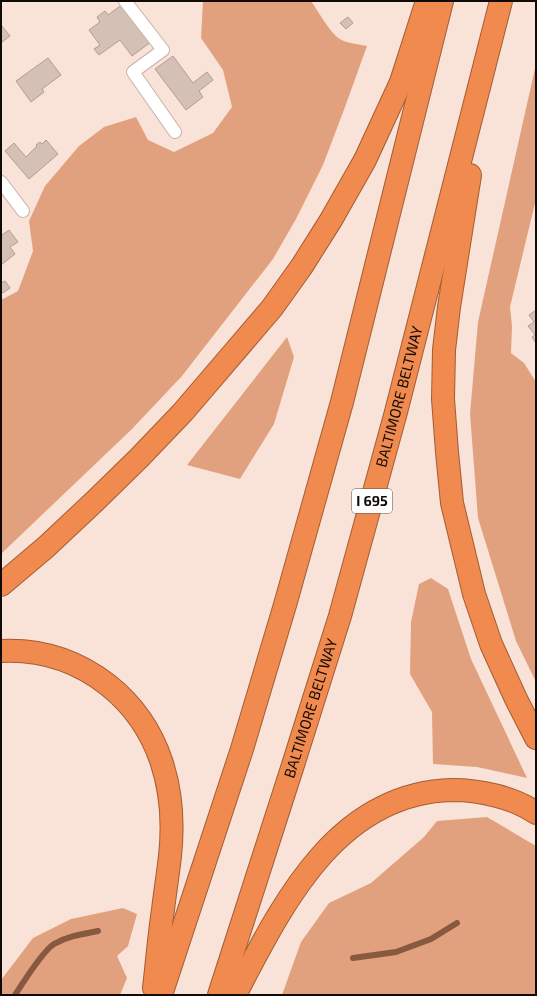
<svg xmlns="http://www.w3.org/2000/svg" width="537" height="996" viewBox="0 0 537 996" font-family="'Exo 2',sans-serif">
<style>
.forest{fill:#e2a17e}
.lines{fill:none;stroke-linecap:round;stroke-linejoin:round}
.stream{stroke:#865940;stroke-width:6}
.building{fill:#d5c0b5;stroke:#b19d92}
.lane-casing{stroke:#c8b3a8;stroke-width:14}
.highway-casing{stroke:#a25d35;stroke-width:24}
.lane{stroke:#fff;stroke-width:12}
.highway{stroke:#f08a4e;stroke-width:22}
.labels{text-anchor:middle;stroke-width:3.5;stroke-linejoin:round;paint-order:stroke}
.shield{fill:#fff;stroke:#585451;stroke-width:1}
.shield-label{font-size:14px;font-weight:bold;fill:#110a07}
.street-label{font-size:15px;fill:#110a07;stroke:#fff}
</style>
<rect width="100%" height="100%" fill="#f9e3d8"/>
<path class="forest" d="M203 1H311C318 11 328 29 337 37 344 43 357 44 367 46L345 107 323 165 296 219 273 259 182 376 132 429 1 554V300L18 291 33 251 29 221 45 186 79 146 104 127 136 117 148 140 174 152 213 133 232 107 223 70 201 38Z
M536 64V199L510 307 512 326 511 353 524 363 536 382V682L516 641 478 518 470 414 478 322Z
M287 337 294 357 274 424 240 479 187 465Z
M431 578 448 589 471 659 527 778 477 767 433 764 432 712 410 674 411 622 419 584Z
M487 817 536 846V995H282L301 942 329 903 371 883 424 837 437 821Z
M123 908 137 914 128 946 117 956 127 978 120 995H1V980L33 938 71 919Z"/>
<g class="lines">
<path class="stream" d="M353 958 396 952 431 939 457 923
M15 995C22 984 44 950 54 944 68 936 83 934 98 931"/>
</g>
<path class="building" d="M123 4 151 42 132 56 120 40 99 55 94 49 100 45 89 30 100 22 97 17 105 11 108 15Z
M348 17 353 23 346 29 340 23Z
M1 25 10 36 1 43Z
M173 56 193 83 207 72 213 80 199 91 203 97 186 110 155 69Z
M48 58 61 75 42 89 44 92 31 102 16 81Z
M46 140 58 154 29 179 5 151 14 143 26 157 37 146 36 145 40 142 42 144Z
M9 230 18 242 10 247 15 254 1 265V233L2 235Z
M5 281 10 288 3 293 1 291V283Z
M536 310V343L532 337 535 335 528 326 534 322 529 315Z"/>
<g class="lines">
<g class="lane-casing">
<path id="lane" d="M125 1 163 50 133 72 175 132
M1 182 23 211"/>
</g>
<g class="highway-casing">
<g id="highway">
<path d="M470 175 449 307 444 350 443 399 447 452 452 503 474 594 491 644 516 699 536 738"/>
<path d="M1 585 46 547 95 501 139 458 183 412 272 308 302 266 331 220 365 160 401 82 427 1"/>
<path d="M1 651C41 649 76 660 108 685 161 727 177 791 170 856 168 874 165 892 163 910 159 936 157 962 154 988"/>
<path d="M161 995 242 749 285 605 342 402 442 1"/>
<path id="s1" d="M219 995 293 765 340 616 396 412 501 1"/>
<path d="M235 995C282 905 336 793 452 790 479 790 513 797 536 813"/>
</g>
</g>
<use href="#lane" class="lane"/>
<use href="#highway" class="highway"/>
</g>
<g class="labels">
<rect class="shield" x="352" y="489" width="40" height="24" rx="3"/>
<g class="shield-label">
<text x="372" y="506">I 695</text>
</g>
<g class="street-label">
<text dy="5" stroke="none"><textPath href="#s1" startOffset="625">BALTIMORE BELTWAY</textPath></text>
<text dy="5" stroke="none"><textPath href="#s1" startOffset="301">BALTIMORE BELTWAY</textPath></text>
</g>
</g>
<rect width="537" height="996" fill="none" stroke="#110a07" stroke-width="4"/>
</svg>
